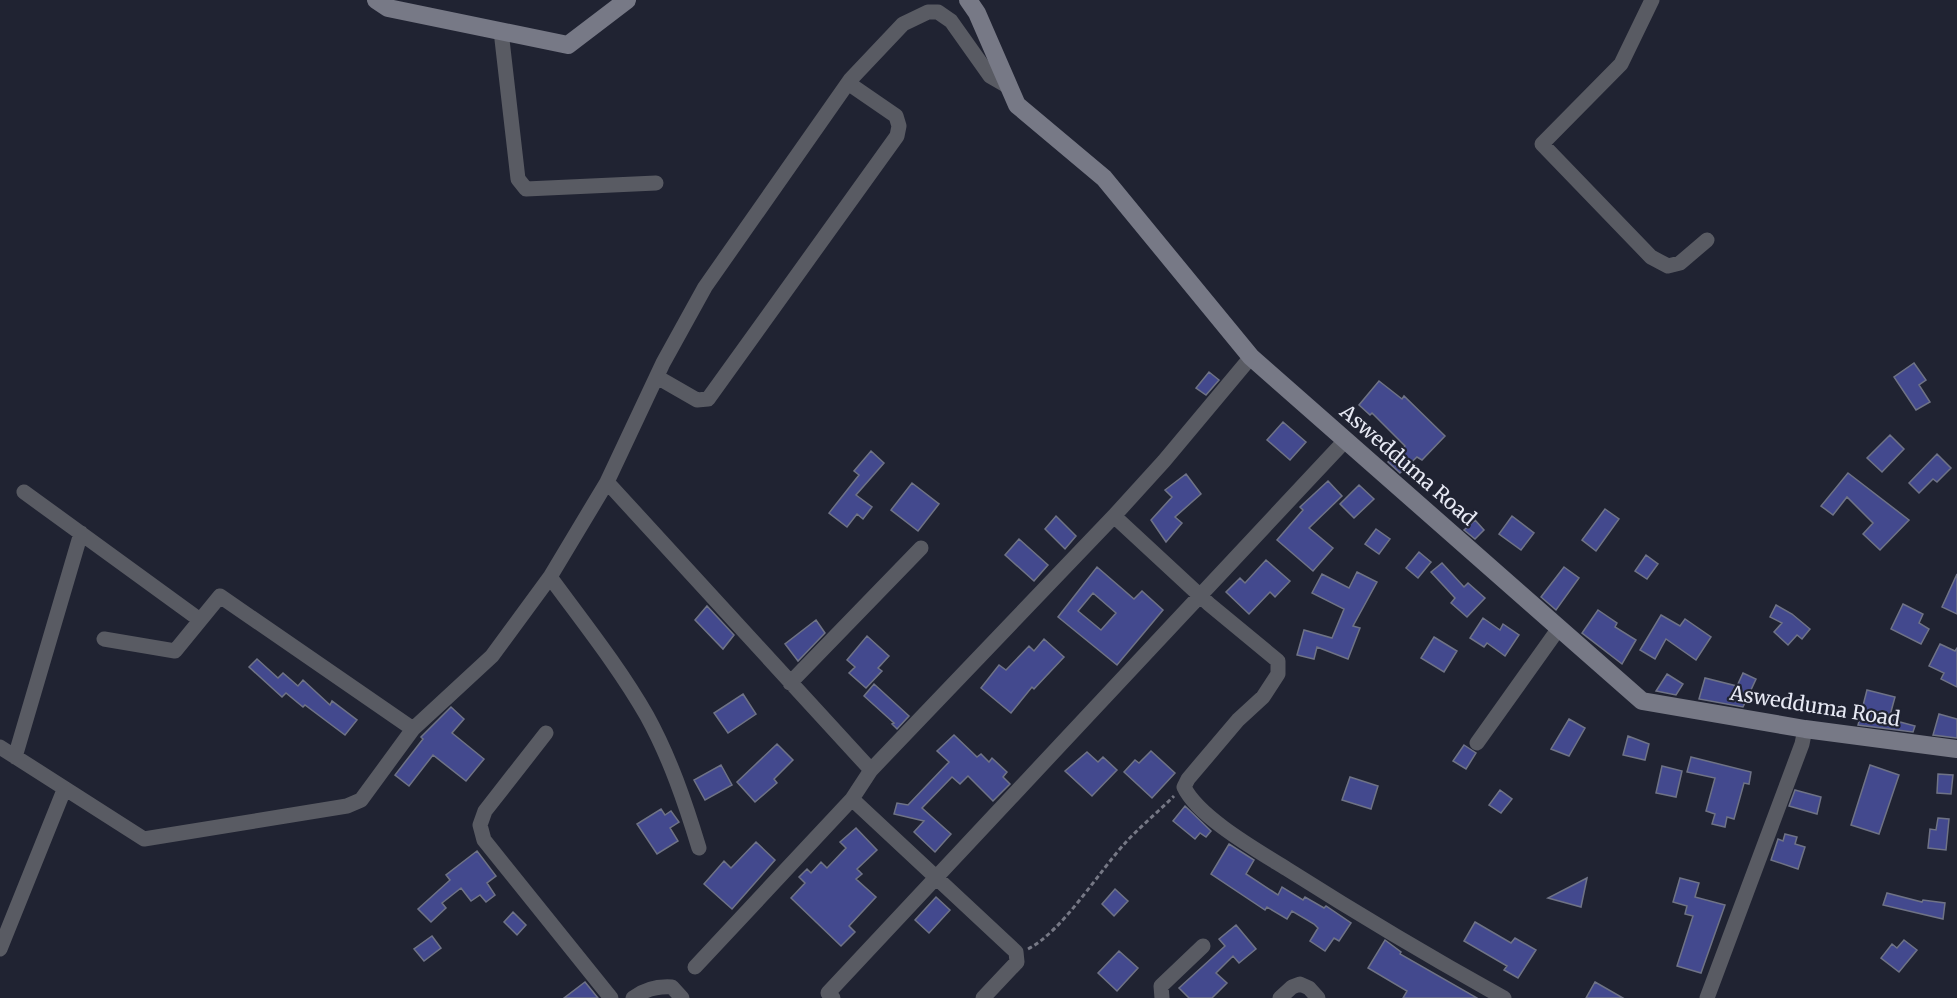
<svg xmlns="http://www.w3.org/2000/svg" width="1957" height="998" viewBox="0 0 1957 998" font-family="Merriweather,serif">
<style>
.building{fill:#43498e;stroke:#6f7386;stroke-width:1.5;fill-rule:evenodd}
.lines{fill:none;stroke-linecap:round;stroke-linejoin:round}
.path{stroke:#767885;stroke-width:3;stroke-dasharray:4.5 3;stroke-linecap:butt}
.street{stroke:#595b63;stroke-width:15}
.secondary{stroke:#777986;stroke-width:18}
.labels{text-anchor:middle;stroke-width:4.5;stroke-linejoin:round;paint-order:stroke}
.street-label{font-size:20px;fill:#e7e9f4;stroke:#202332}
</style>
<rect width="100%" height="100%" fill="#202332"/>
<path class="building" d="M1914 363 1926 380 1919 385 1930 402 1916 410 1894 377Z
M1209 372 1219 380 1206 395 1196 388Z
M1379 381 1402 399 1404 396 1445 436 1422 460 1417 457 1400 473 1388 462 1405 446 1372 413 1370 415 1359 405Z
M1283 422 1306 442 1290 460 1267 440Z
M1890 435 1904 449 1882 472 1867 458Z
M871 451 884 463 856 495 872 507 863 519 857 514 847 527 829 513 859 475 854 471Z
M1937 454 1951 468 1937 482 1933 479 1919 493 1909 483Z
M1848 473 1909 520 1880 550 1863 534 1873 523 1847 497 1833 515 1821 506Z
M1186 474 1201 494 1175 517 1182 523 1166 542 1151 520 1172 497 1165 490Z
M1328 481 1342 496 1309 528 1333 548 1313 571 1277 540 1303 510 1300 507Z
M912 483 939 504 918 531 891 510Z
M1359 485 1374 499 1354 518 1340 504Z
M1605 509 1619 519 1596 551 1582 540Z
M1056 516 1076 536 1065 549 1045 529Z
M1512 516 1534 533 1521 550 1499 534Z
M1475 520 1484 530 1475 539 1464 530Z
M1376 529 1390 539 1379 554 1365 544Z
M1019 539 1048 565 1034 581 1005 555Z
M1419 552 1431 562 1418 578 1406 568Z
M1646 555 1658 564 1647 579 1635 571Z
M1266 560 1290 581 1275 597 1270 592 1249 614 1226 592 1240 578 1245 583Z
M1442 563 1464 587 1468 583 1485 598 1467 617 1451 603 1455 598 1431 572Z
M1097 567 1134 599 1142 591 1163 610 1117 665 1058 617ZM1093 593 1116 613 1101 630 1078 611Z
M1564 567 1579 578 1556 610 1541 597Z
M1357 572 1377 582 1353 626 1360 628 1348 659 1317 647 1314 659 1297 655 1304 630 1332 638 1344 609 1312 593 1322 574 1349 588Z
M1957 574V614L1942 607Z
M1903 604 1923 614 1919 623 1929 629 1921 644 1891 629Z
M1776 605 1792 614 1810 629 1802 639 1797 635 1788 645 1774 632 1782 623 1770 617Z
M707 606 734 635 723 649 695 620Z
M1598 610 1617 623 1615 627 1636 640 1622 664 1582 633Z
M1661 615 1680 626 1685 619 1711 637 1696 660 1666 639 1655 659 1640 650Z
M1483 618 1500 630 1503 624 1519 635 1505 656 1487 643 1484 647 1470 638Z
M816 620 825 633 798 661 785 644Z
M867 636 889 656 878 668 882 671 866 688 849 673 855 667 847 660Z
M1434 637 1457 651 1444 672 1421 658Z
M1044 639 1064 657 1034 689 1032 687 1011 713 981 688 999 665 1006 670 1029 646 1034 651Z
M1940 644 1955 651 1957 648V687L1941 679 1944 673 1929 666Z
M257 659 278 678 283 673 298 686 303 680 330 705 332 701 357 720 345 735 305 705 303 707 286 693 282 697 249 667Z
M1743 673 1756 679 1743 707 1699 699 1705 678 1737 686Z
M1667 674 1683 684 1676 695 1656 691Z
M874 684 909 716 897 729 892 724 894 723 864 696Z
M1867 690 1895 697 1889 719 1915 726 1913 732 1858 725Z
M743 694 756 714 728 733 714 713Z
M451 707 464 719 452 733 484 759 466 781 433 755 409 786 395 775 423 739 421 737Z
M1939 714 1957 719V738L1933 735Z
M1569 719 1585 728 1569 756 1551 749Z
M954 735 977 757 981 754 989 762 992 758 1007 772 1003 777 1010 784 993 801 968 776 960 784 952 777 922 808 951 834 935 852 914 832 924 821 894 814 897 803 908 805 949 762 937 751Z
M1628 736 1649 744 1645 760 1623 755Z
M777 744 793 760 774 779 777 783 755 802 737 782Z
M1464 745 1476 753 1466 769 1453 761Z
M1151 751 1175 773 1152 798 1124 772 1135 760 1139 763Z
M1087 752 1098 762 1103 757 1117 770 1092 796 1065 771Z
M1691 757 1751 772 1749 784 1744 783 1734 819 1727 817 1725 827 1712 824 1715 814 1706 811 1715 778 1687 772Z
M721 765 732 785 705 800 694 780Z
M1870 765 1899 775 1879 834 1851 825Z
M1662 766 1682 771 1676 797 1656 793Z
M1938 774 1953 775 1951 794 1937 793Z
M1350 777 1378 786 1371 809 1342 800Z
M1500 790 1512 799 1501 813 1489 805Z
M1795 790 1821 797 1817 814 1789 806Z
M1185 806 1211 831 1206 837 1200 833 1195 839 1173 821Z
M661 809 665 815 671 811 679 822 670 828 678 841 657 854 637 824Z
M1938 818 1949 819 1946 850 1928 848 1930 829 1936 830Z
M856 828 877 850 857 869 862 874 856 879 876 897 849 926 855 932 841 946 791 898 805 883 799 877 807 869 811 873 821 862 827 868 846 848 840 842Z
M1785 834 1797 837 1795 844 1805 847 1798 869 1771 860 1778 839 1783 841Z
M756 842 775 860 732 909 704 884 724 861 731 868Z
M1229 844 1254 860 1246 874 1278 895 1282 887 1303 900 1305 897 1324 908 1326 906 1351 923 1339 941 1334 938 1325 951 1310 941 1318 928 1314 924 1292 911 1287 919 1267 907 1265 910 1211 874Z
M477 851 496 876 487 883 495 895 486 902 480 895 471 901 461 888 442 903 446 908 431 922 418 909 450 880 446 875Z
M1587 878 1581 907 1548 898Z
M1680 878 1699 883 1695 897 1725 905 1701 973 1677 966 1693 916 1685 914 1687 906 1673 902Z
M1115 889 1128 901 1114 916 1102 904Z
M1887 893 1922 902 1923 900 1945 903 1943 919 1883 905Z
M936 897 950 910 929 933 915 920Z
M513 912 526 925 517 935 504 922Z
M1475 922 1511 943 1515 938 1536 950 1518 978 1504 970 1507 966 1464 941Z
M1236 925 1256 949 1239 963 1233 956 1216 973 1227 983 1212 998H1189L1179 988 1225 946 1219 939Z
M432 936 441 948 424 961 414 949Z
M1385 940 1401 952 1400 954 1477 998H1403L1407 991 1368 968Z
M1904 940 1917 950 1899 972 1881 958 1892 944 1897 948Z
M1119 951 1138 968 1117 991 1098 973Z
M585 982 598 998H564Z
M1595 982 1623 998H1586Z"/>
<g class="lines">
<path class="path" d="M1028 949C1063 931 1099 871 1127 841 1142 825 1159 811 1174 796"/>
<path class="street" d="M1652 0 1621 64 1542 144 1651 257 1668 266 1680 263 1707 240
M501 31 518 179 526 189 656 183
M1009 87 990 76 951 21 938 12H928L903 24 850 80 705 287 663 363 607 482 871 770 1114 516 1164 461 1251 357
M657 377 697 400 708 399 897 136 899 126 896 116 848 83
M607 482 550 577C583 622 619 667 647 716 670 758 685 802 699 848
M24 492 200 620
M1114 516 1209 604 1278 661V674L1263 697 1238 720 1188 779 1184 787C1198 817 1258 851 1287 869 1358 914 1430 957 1504 998
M104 639 175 651 220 596 413 729
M790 683 921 548
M546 733 485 811 480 825 484 840 611 998
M1477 743 1559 628
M0 747 144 839 347 806 361 800 413 729 492 656 550 577
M15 757 81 533
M852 799 1016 952 1017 962 983 998
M0 949 64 790
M695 967 852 799 871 770
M633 998C645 989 657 986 672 987L682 998
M833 998 828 993 1341 445
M1162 998 1161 986 1203 946
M1280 998 1292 987 1300 984 1309 988 1318 998
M1707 998 1802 744 1805 729"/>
<path class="secondary" d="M376 0 388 8 568 45 627 0
M968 0 977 13 1017 105 1104 178 1251 357 1642 701 1805 729 1957 749"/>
</g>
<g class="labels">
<g class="street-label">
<text transform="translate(1408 465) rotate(41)" y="7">Aswedduma Road</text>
<text transform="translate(1815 706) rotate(9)" y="7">Aswedduma Road</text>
</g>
</g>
</svg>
